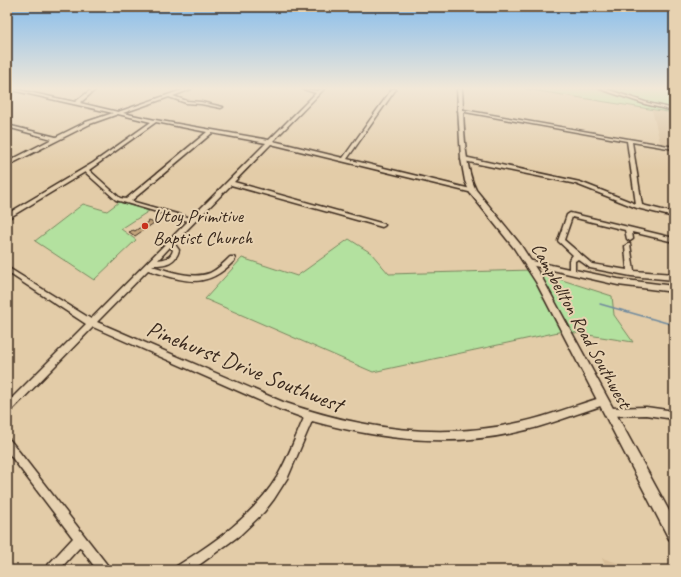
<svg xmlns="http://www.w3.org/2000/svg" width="681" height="577" viewBox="0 0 681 577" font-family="Caveat,sans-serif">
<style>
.built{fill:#d7bd98}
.green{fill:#b3e19f;stroke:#77865e}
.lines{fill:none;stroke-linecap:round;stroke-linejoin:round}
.stream-far1{stroke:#718b9e;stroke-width:1}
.stream{stroke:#718b9e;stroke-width:1.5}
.building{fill:#c4a57c;stroke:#3b2a1e}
.minor-casing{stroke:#3b2a1e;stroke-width:3}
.major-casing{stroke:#3b2a1e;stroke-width:3}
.minor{fill:#e7d2b1;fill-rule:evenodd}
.major{fill:#e7d2b1;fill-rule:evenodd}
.poi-dot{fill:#c8321e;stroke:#e7d2b1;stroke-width:1.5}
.labels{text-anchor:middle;stroke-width:4;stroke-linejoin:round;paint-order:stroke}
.poi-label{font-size:19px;fill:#3b2a1e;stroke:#e7d2b1;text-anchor:start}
.street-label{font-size:19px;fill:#3b2a1e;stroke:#e7d2b1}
.near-street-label{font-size:23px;fill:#3b2a1e;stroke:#e7d2b1}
</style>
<rect width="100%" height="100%" fill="#e3cca8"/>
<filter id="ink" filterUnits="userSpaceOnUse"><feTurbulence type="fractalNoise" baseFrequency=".025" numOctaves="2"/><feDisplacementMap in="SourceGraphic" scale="8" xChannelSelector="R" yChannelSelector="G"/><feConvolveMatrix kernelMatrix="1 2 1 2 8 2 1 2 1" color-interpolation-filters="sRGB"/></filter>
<g filter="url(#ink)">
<path class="built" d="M652 110 674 113V149L661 146Z
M602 558 641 570H607Z"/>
<path class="green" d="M526 89H674V113Z
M119 202 149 211 121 229 136 240 94 280 35 241 83 204 107 211Z
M349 239 371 253 389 274 531 270 612 296 614 315 633 342 563 331 373 372 205 299 242 258 297 276Z"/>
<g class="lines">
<path class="stream-far1" d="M669 89 674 90"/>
<path class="stream" d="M600 304 674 325"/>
</g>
<path class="building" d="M149 221 154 223 135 236 129 232 133 230 135 231Z"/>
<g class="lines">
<g class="minor-casing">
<path id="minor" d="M7 89H14L75 102 92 89H96L80 103 118 112 185 89H191L173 96 187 101 201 102 223 107 221 108 201 104 186 103 169 97 123 113 155 120 269 140 316 93 303 89 318 91 320 89H324L273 141 343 158 392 89H396L347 159 475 190V192L473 193 271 144 234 182 384 224 385 225 384 226 382 227 231 185 174 243 179 250C176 263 165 265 154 265L152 266C170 271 192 280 210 273 218 269 224 263 230 257H234L235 259 234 261C205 291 184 281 148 270L97 322 283 402C362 429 439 441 522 422 549 416 576 405 603 397L606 398 607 401 606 404C596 408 585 411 574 415 557 421 540 427 522 431 451 448 382 440 312 421L288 477 274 499 264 512 240 535 199 565 191 570H175L177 566C215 542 253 516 277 477 288 458 295 438 304 418L279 409 93 327 10 412 7 413V403L86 324 7 272V267L91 319 188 221 116 200 85 172 7 219V214L93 163 151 122 118 114 90 124 7 166V162L52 139 7 127V125L56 137 86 122 113 113ZM156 122 207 132 126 199 120 198 89 170ZM212 133 266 143 191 218 131 201ZM170 247 173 250C171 258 165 259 158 260Z
M600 89H606L648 103 674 109V111L645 104Z
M458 109 674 147V149L632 142 642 205 674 213V217L637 208 576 184 464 161 461 159 464 157 580 182 636 204 627 141 460 111H458Z
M570 213 674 238V242L632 232 633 239 630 241 627 239 625 230 572 217 564 240 592 264 627 270 625 246 628 244H630L634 271 674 274V280L631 276 590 268 578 259 575 261V270L618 279 674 286V292L618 285 526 264 525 262 526 260H528L569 269V260L573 255 558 241 567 215Z
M646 407 674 411V419L646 415 609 416 606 415 605 412 606 409 609 408Z
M7 438 10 440 108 566 110 570H97L80 547 59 570H45L47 566 73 538 7 451Z"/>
</g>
<g class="major-casing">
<path id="major" d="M457 89H462C464 119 463 164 476 190L520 244 542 278 674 520V541L669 539 536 282 514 248 470 193 465 181 461 159Z"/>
</g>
<use href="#minor" class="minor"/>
<use href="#major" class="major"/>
</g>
</g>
<linearGradient id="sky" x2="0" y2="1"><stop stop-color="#87bdec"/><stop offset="0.52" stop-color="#f2e8d8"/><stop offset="1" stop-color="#f2e8d8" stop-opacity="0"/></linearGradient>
<rect width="681" height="170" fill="url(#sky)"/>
<circle class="poi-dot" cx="145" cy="226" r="4"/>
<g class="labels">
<g class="poi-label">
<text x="153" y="222">Utoy Primitive<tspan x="153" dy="22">Baptist Church</tspan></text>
</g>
<g class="street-label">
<text transform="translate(582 325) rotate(61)" y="7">Campbellton Road Southwest</text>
</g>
<g class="near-street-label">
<text transform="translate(245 366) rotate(22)" y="8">Pinehurst Drive Southwest</text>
</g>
</g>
<rect width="681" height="577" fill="none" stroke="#e7d2b1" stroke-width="24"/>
<rect x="12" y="12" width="657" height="553" fill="none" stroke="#3b2a1e" stroke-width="1.5" filter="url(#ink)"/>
</svg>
